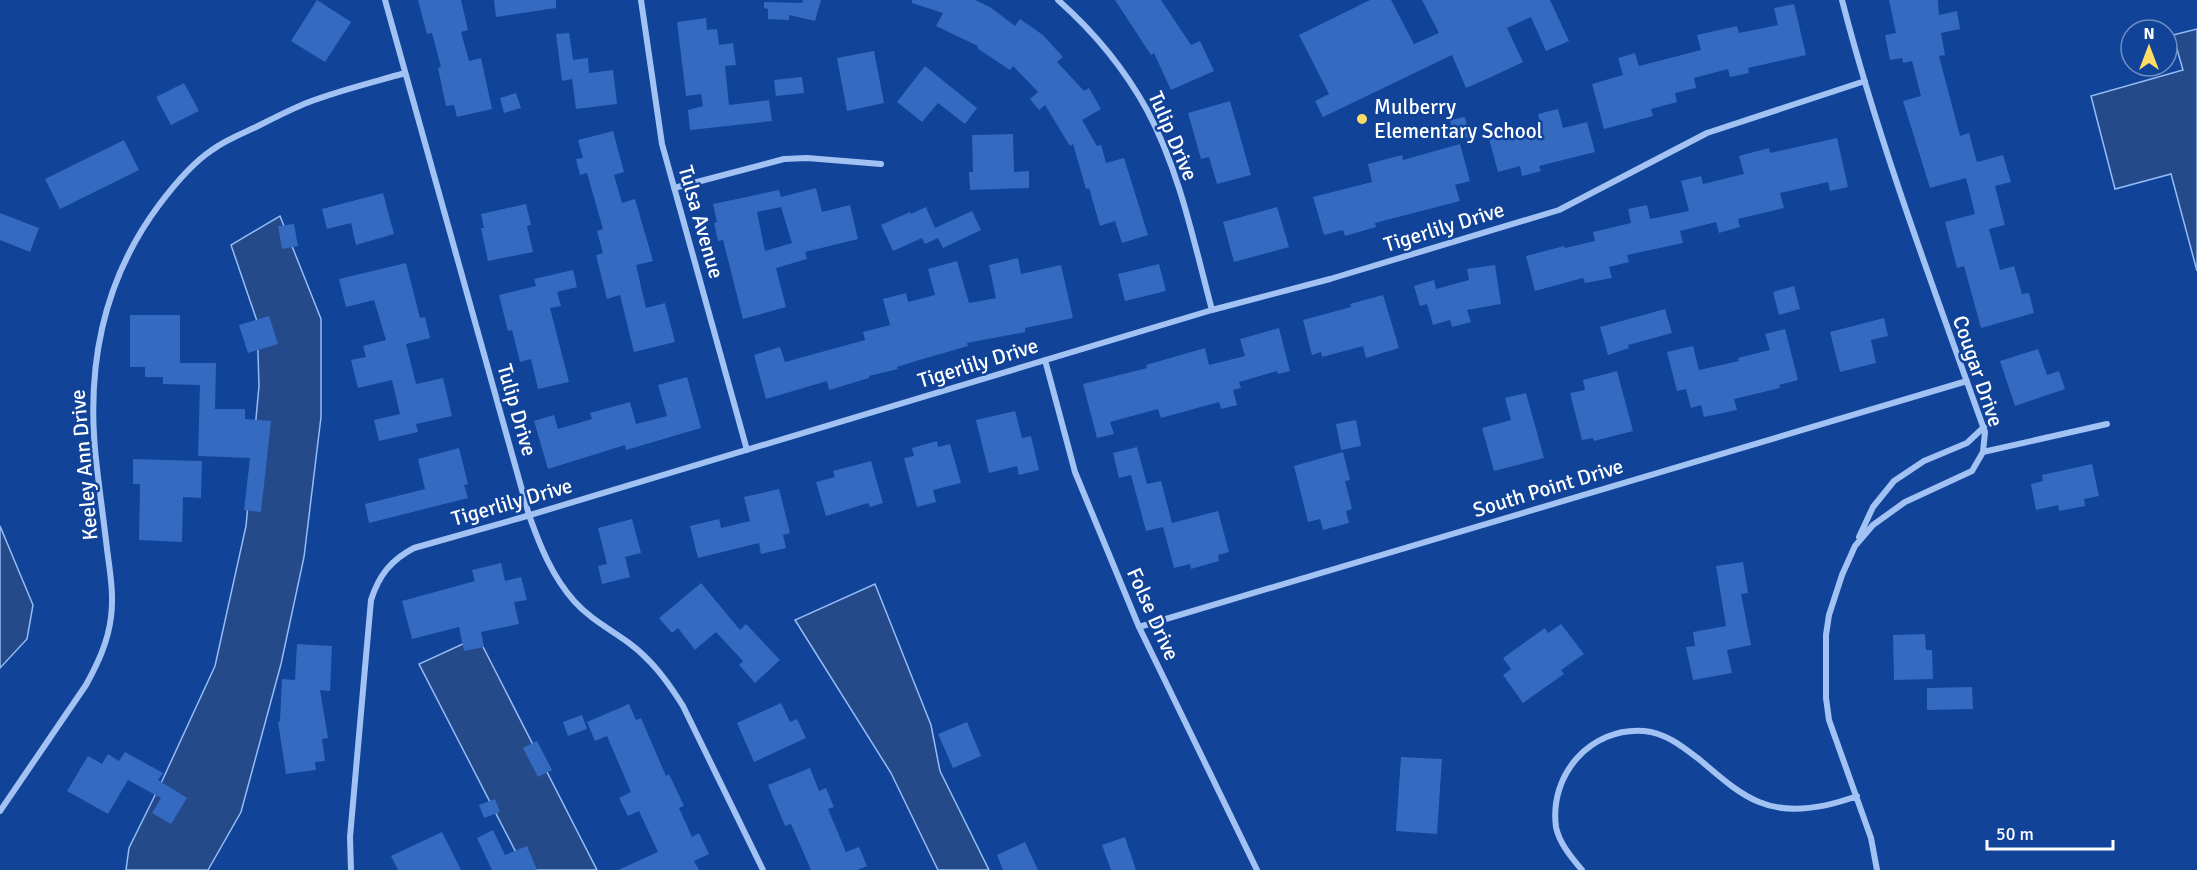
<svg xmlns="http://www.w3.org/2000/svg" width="2197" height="870" viewBox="0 0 2197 870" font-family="Signika,sans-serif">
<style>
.water{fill:#244a8a;stroke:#94bcf7;stroke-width:1.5}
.building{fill:#346abf;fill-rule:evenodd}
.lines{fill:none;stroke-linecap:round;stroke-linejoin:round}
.street{stroke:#a2c2f4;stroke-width:6}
.poi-dot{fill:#ffdc66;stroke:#114399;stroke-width:2}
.labels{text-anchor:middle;stroke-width:5;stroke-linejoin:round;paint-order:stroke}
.poi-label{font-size:21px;fill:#fff;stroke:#114399;text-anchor:start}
.street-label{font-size:21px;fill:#fff;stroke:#114399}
</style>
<rect width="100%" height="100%" fill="#114399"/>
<path class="water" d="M2197 29V271L2171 174 2115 189 2091 96 2183 70 2173 35Z
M280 216 321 319V417L304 557 281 664 241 812 208 870H126L129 848 162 781 215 666 246 526 259 386 257 321 231 245Z
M0 526 33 605 27 639 0 668Z
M875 584 931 725 940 771 989 870H938L891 773 795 620Z
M478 637 597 870H525L419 664Z"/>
<path class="building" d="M317 0 351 22 325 62 291 41Z
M418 0H461L468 30 461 32 469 61 481 58 492 109 457 117 454 105 446 106 438 68 441 67 432 33 427 34Z
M494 0H556V8L496 17Z
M803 0H821L815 21 789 15V20L768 19V9L764 8V2L802 3Z
M912 0H975L990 7 1015 26 1020 19 1043 35 1063 57 1057 62 1084 91 1089 88 1101 109 1082 120 1097 146 1101 145 1106 163 1124 158 1148 235 1122 243 1115 221 1100 226 1089 188 1086 189 1073 144 1070 146 1045 105 1039 110 1030 99 1038 92 1013 66 1010 70 977 48 978 46 936 26 943 13 912 3Z
M1115 0H1161L1191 45 1200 41 1214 71 1171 90 1154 53 1151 55Z
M1370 0H1391L1414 44 1439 33 1422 0H1550L1569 41 1546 51 1531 17 1507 28 1523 62 1489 78 1466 88 1452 55 1323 117 1315 101 1329 94 1299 35Z
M1889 0H1938L1939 15 1957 11 1960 29 1941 33 1945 55 1939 56 1960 136 1969 133 1977 162 2003 155 2011 182 1995 186 2005 225 1989 229 2000 270 2014 266 2022 294 2029 293 2034 313 1981 328 1964 266 1957 268 1945 222 1975 214 1966 178 1930 188 1903 101 1921 96 1912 61 1903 63 1902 58 1890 60 1885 35 1896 33Z
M1794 4 1806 55 1748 68 1749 73 1730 77 1728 69 1694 78 1696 88 1675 93 1677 102 1651 109 1653 116 1604 129 1592 84 1623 75 1618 58 1635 53 1639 66 1701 50 1697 35 1737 26 1739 33 1778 25 1774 8Z
M706 18 707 30 717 29 719 45 733 43 736 65 725 66 729 105 769 100 772 121 690 130 688 110 703 106 701 94 686 96 677 22Z
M569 33 573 60 588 58 589 73 613 70 617 104 576 109 572 79 562 81 556 34Z
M874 51 884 103 847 111 837 58Z
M925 66 977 108 965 124 938 103 922 122 897 102Z
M802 77 804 93 776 96 774 80Z
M184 83 199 111 171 125 156 97Z
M516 93 521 108 504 113 500 98Z
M1230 101 1251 175 1217 184 1209 157 1201 159 1188 113Z
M1558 109 1563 128 1587 122 1595 152 1539 166 1541 171 1522 176 1520 166 1498 172 1488 135 1514 128 1516 135 1541 128 1538 114Z
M1465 117 1469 137 1454 140 1450 120Z
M613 131 624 172 614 175 622 203 635 199 653 261 636 265 646 308 665 303 675 342 634 352 620 295 607 299 596 255 603 253 597 231 603 229 587 173 580 175 576 159 583 158 578 140Z
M1013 134 1014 172 1029 171V188L970 190 969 172H973L972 135Z
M1837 138 1848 187 1830 191 1828 182 1780 193 1784 208 1738 219 1740 227 1719 233 1716 222 1680 231 1683 243 1627 255 1629 262 1609 267 1612 278 1585 283 1583 278 1535 291 1526 256 1564 246 1565 248 1595 241 1593 232 1631 223 1628 209 1647 205 1650 219 1689 211 1681 181 1701 176 1703 184 1744 174 1739 156 1769 148 1770 153Z
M124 140 139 170 60 209 45 179Z
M1460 144 1470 181 1455 185 1460 201 1375 223 1376 227 1345 236 1343 230 1324 235 1313 197 1372 182 1368 164 1402 155 1403 160Z
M816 188 822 212 850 205 858 239 805 252 807 259 776 268 786 307 743 319 723 240 718 241 714 223 717 222 713 204 779 190 781 197ZM781 207 792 243 765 251 757 212Z
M383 193 394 234 356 245 351 223 327 229 322 209Z
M526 204 531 225 527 226 533 252 488 261 481 228H484L481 214Z
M926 207 935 228 972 211 981 230 943 248 938 238 925 244 922 238 893 251 881 225 910 212 911 214Z
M1277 207 1289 247 1234 262 1223 222Z
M0 213 39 228 30 252 0 240Z
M294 224 298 246 282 249 278 226Z
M1018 258 1021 274 1061 265 1073 318 1025 328V332L967 343 968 346 916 361 897 367 898 369 869 376V378L829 390 827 381 766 399 754 355 780 347 785 362 865 340 863 332 890 325 883 299 906 293 908 302 935 295 928 269 957 261 969 303 996 298 989 265Z
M406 263 420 318 425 317 430 338 406 344 416 384 443 378 452 416 416 424 418 432 379 441 374 420 400 414 392 380 358 388 351 360 366 357 363 346 386 340 374 300 346 307 339 279Z
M1159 264 1166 291 1125 301 1118 274Z
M1495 265 1501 304 1467 310 1471 322 1452 327 1450 320 1433 325 1427 304 1420 306 1414 286 1434 280 1436 289 1469 280 1467 269Z
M573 270 577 287 557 292 561 306 550 308 569 382 538 389 531 359 520 362 512 330 508 331 499 295 536 286 534 279Z
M1794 286 1800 309 1779 315 1773 292Z
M1383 295 1399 348 1366 358 1363 346 1322 357 1321 352 1312 355 1303 320 1351 307 1350 304Z
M1665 309 1672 333 1628 345 1629 348 1608 355 1600 327Z
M130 315H180V363H216L215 409H245V419L271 421 261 512 244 510 250 458 198 456 200 385 163 384V377H145V367H130Z
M269 316 278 344 248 353 239 325Z
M1884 318 1888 336 1871 340 1876 363 1840 372 1830 332Z
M1279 328 1290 371 1278 374 1277 371 1239 382 1241 388 1233 390 1237 405 1221 409 1219 402 1161 418 1158 409 1110 422 1114 434 1097 438 1083 384 1147 368 1146 365 1205 348 1209 365 1245 356 1240 339Z
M1785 329 1798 380 1779 385 1780 388 1734 399 1737 410 1704 417 1701 405 1691 408 1686 389 1677 391 1667 352 1693 346 1699 370 1739 361 1738 358 1770 350 1765 334Z
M2038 349 2047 375 2059 371 2065 389 2015 406 2000 361Z
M1617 371 1633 431 1594 441 1593 438 1582 440 1570 393 1585 390 1583 380Z
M687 377 701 428 626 450 625 445 548 469 534 421 554 415 558 429 592 419 590 413 630 402 636 424 667 416 658 385Z
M1526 393 1544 458 1494 471 1482 428 1511 420 1505 398Z
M1015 411 1022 438 1031 436 1039 470 1019 475 1017 466 989 473 976 420Z
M1356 420 1361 446 1341 450 1336 424Z
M937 441 938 447 950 444 961 483 933 490 936 502 917 507 904 458 914 456 912 448Z
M1137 447 1147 484 1161 481 1172 523 1218 511 1229 552 1218 555 1219 561 1191 569 1190 564 1174 568 1163 527 1146 531 1131 475 1119 478 1113 453Z
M459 448 468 484 464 485 468 498 369 523 365 504 425 489 418 459Z
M1343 452 1350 480 1345 481 1352 509 1346 511 1349 523 1323 530 1320 519 1308 522 1294 466Z
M133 459 202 461 201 498 183 497 182 542 139 540 140 484H133Z
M871 461 883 503 870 507 868 503 826 516 816 482 835 477 833 471Z
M2092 464 2099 496 2084 499 2085 506 2059 511 2058 505 2036 510 2031 484 2043 481 2042 475Z
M779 489 790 533 783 535 786 548 761 554 759 543 698 558 690 526 719 519 721 528 750 521 744 497Z
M632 519 641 553 625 557 630 577 602 584 598 566 607 564 598 528Z
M1743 562 1748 593 1741 594 1751 645 1727 650 1732 673 1693 680 1686 647 1695 646 1693 632 1726 626 1716 566Z
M501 563 505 581 521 577 527 600 514 602 519 624 481 632 484 647 464 651 459 627 412 639 402 601 475 581 472 570Z
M701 583 740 630 746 624 780 660 755 683 739 665 743 661 716 632 695 650 678 628 672 633 659 618Z
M1561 624 1584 654 1561 670 1564 674 1523 703 1503 675 1511 669 1503 658 1545 628 1548 633Z
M1925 634 1926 650H1932L1933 679 1894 680 1893 635Z
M297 644 332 646 330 691 320 690 328 738 322 739 325 761 315 762 316 770 286 774 278 722 280 721 282 679 295 680Z
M1972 687 1973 709 1927 710V688Z
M781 703 790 722 797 719 806 738 754 762 737 723Z
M629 704 636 720 641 718 666 776 669 774 684 806 679 808 692 837 699 833 709 854 694 861 699 870H618L658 852 639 811 628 816 619 798 631 792 607 736 595 741 587 722Z
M582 715 587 729 568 736 563 722Z
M967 722 981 756 953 768 938 734Z
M537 741 552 770 538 777 523 748Z
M125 752 163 773 158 780 187 798 171 824 152 813 161 798 128 780 108 814 67 791 88 756 102 764 108 754 119 761Z
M1401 757 1442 759 1437 834 1396 831Z
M810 768 819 791 826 788 834 807 828 809 846 852 859 847 867 866 857 870H811L791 824 785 826 768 785Z
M495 799 500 812 484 818 479 805Z
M493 830 505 855 527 846 537 870H492L477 838Z
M442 832 461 870H398L391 856Z
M1125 837 1136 870H1111L1102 845Z
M1025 842 1038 870H1003L997 855Z"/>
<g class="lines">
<path class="street" d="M385 0 529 515C540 546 552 576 574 601 590 619 610 629 629 643 652 660 668 682 683 706L763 870
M641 0 662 144 747 450
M1058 0C1093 31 1124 68 1147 110 1180 172 1194 243 1212 310
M1842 0C1880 147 1934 289 1985 432L1983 452 1972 471 1905 502 1873 525 1855 546 1842 575 1829 615 1826 635V698L1829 720 1871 838 1877 870
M674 188 784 159 807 158 881 164
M1045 360 1075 472 1139 627 1257 870
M1983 452 2107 424
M1859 537 1873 507 1894 481 1924 461 1967 443 1984 427
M1139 627 1967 381
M0 811 86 685C98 663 108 642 111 617 114 594 110 572 107 549 104 522 100 495 97 468 85 373 100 284 159 205 174 185 191 164 212 150 225 140 241 134 256 127 274 118 291 109 309 102 340 90 374 82 405 73
M351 870 350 837 371 600C379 575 391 560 414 548L520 518 1212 310 1330 279 1559 210 1707 133 1865 81
M1582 870C1572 858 1559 843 1556 827 1549 775 1590 727 1644 731 1666 733 1683 747 1700 760 1718 775 1737 793 1759 802 1790 815 1827 807 1857 796"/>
</g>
<circle class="poi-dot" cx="1362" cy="119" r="6"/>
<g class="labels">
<g class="poi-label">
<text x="1374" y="114">Mulberry<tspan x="1374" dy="24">Elementary School</tspan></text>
</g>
<g class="street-label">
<text transform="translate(1173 136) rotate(67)" y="7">Tulip Drive</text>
<text transform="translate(701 222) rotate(74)" y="7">Tulsa Avenue</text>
<text transform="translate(1444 227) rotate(-17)" y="7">Tigerlily Drive</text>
<text transform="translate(978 363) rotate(-17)" y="7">Tigerlily Drive</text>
<text transform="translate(1978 371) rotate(71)" y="7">Cougar Drive</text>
<text transform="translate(517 410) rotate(74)" y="7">Tulip Drive</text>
<text transform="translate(84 465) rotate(-95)" y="7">Keeley Ann Drive</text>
<text transform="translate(1548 488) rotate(-17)" y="7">South Point Drive</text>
<text transform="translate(512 502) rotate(-16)" y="7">Tigerlily Drive</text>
<text transform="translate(1153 614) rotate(66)" y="7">Folse Drive</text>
</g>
</g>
<g transform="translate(2149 48)"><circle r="28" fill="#114399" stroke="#708ec2" stroke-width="1.5"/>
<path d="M0-4.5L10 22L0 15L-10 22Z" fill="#ffdc66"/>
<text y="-9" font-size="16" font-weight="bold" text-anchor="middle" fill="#ffffff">N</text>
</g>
<path d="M1987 840v9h126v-9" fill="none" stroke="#ffffff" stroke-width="3"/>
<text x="1996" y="840" font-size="18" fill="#ffffff" stroke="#114399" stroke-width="4.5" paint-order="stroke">50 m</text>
</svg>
